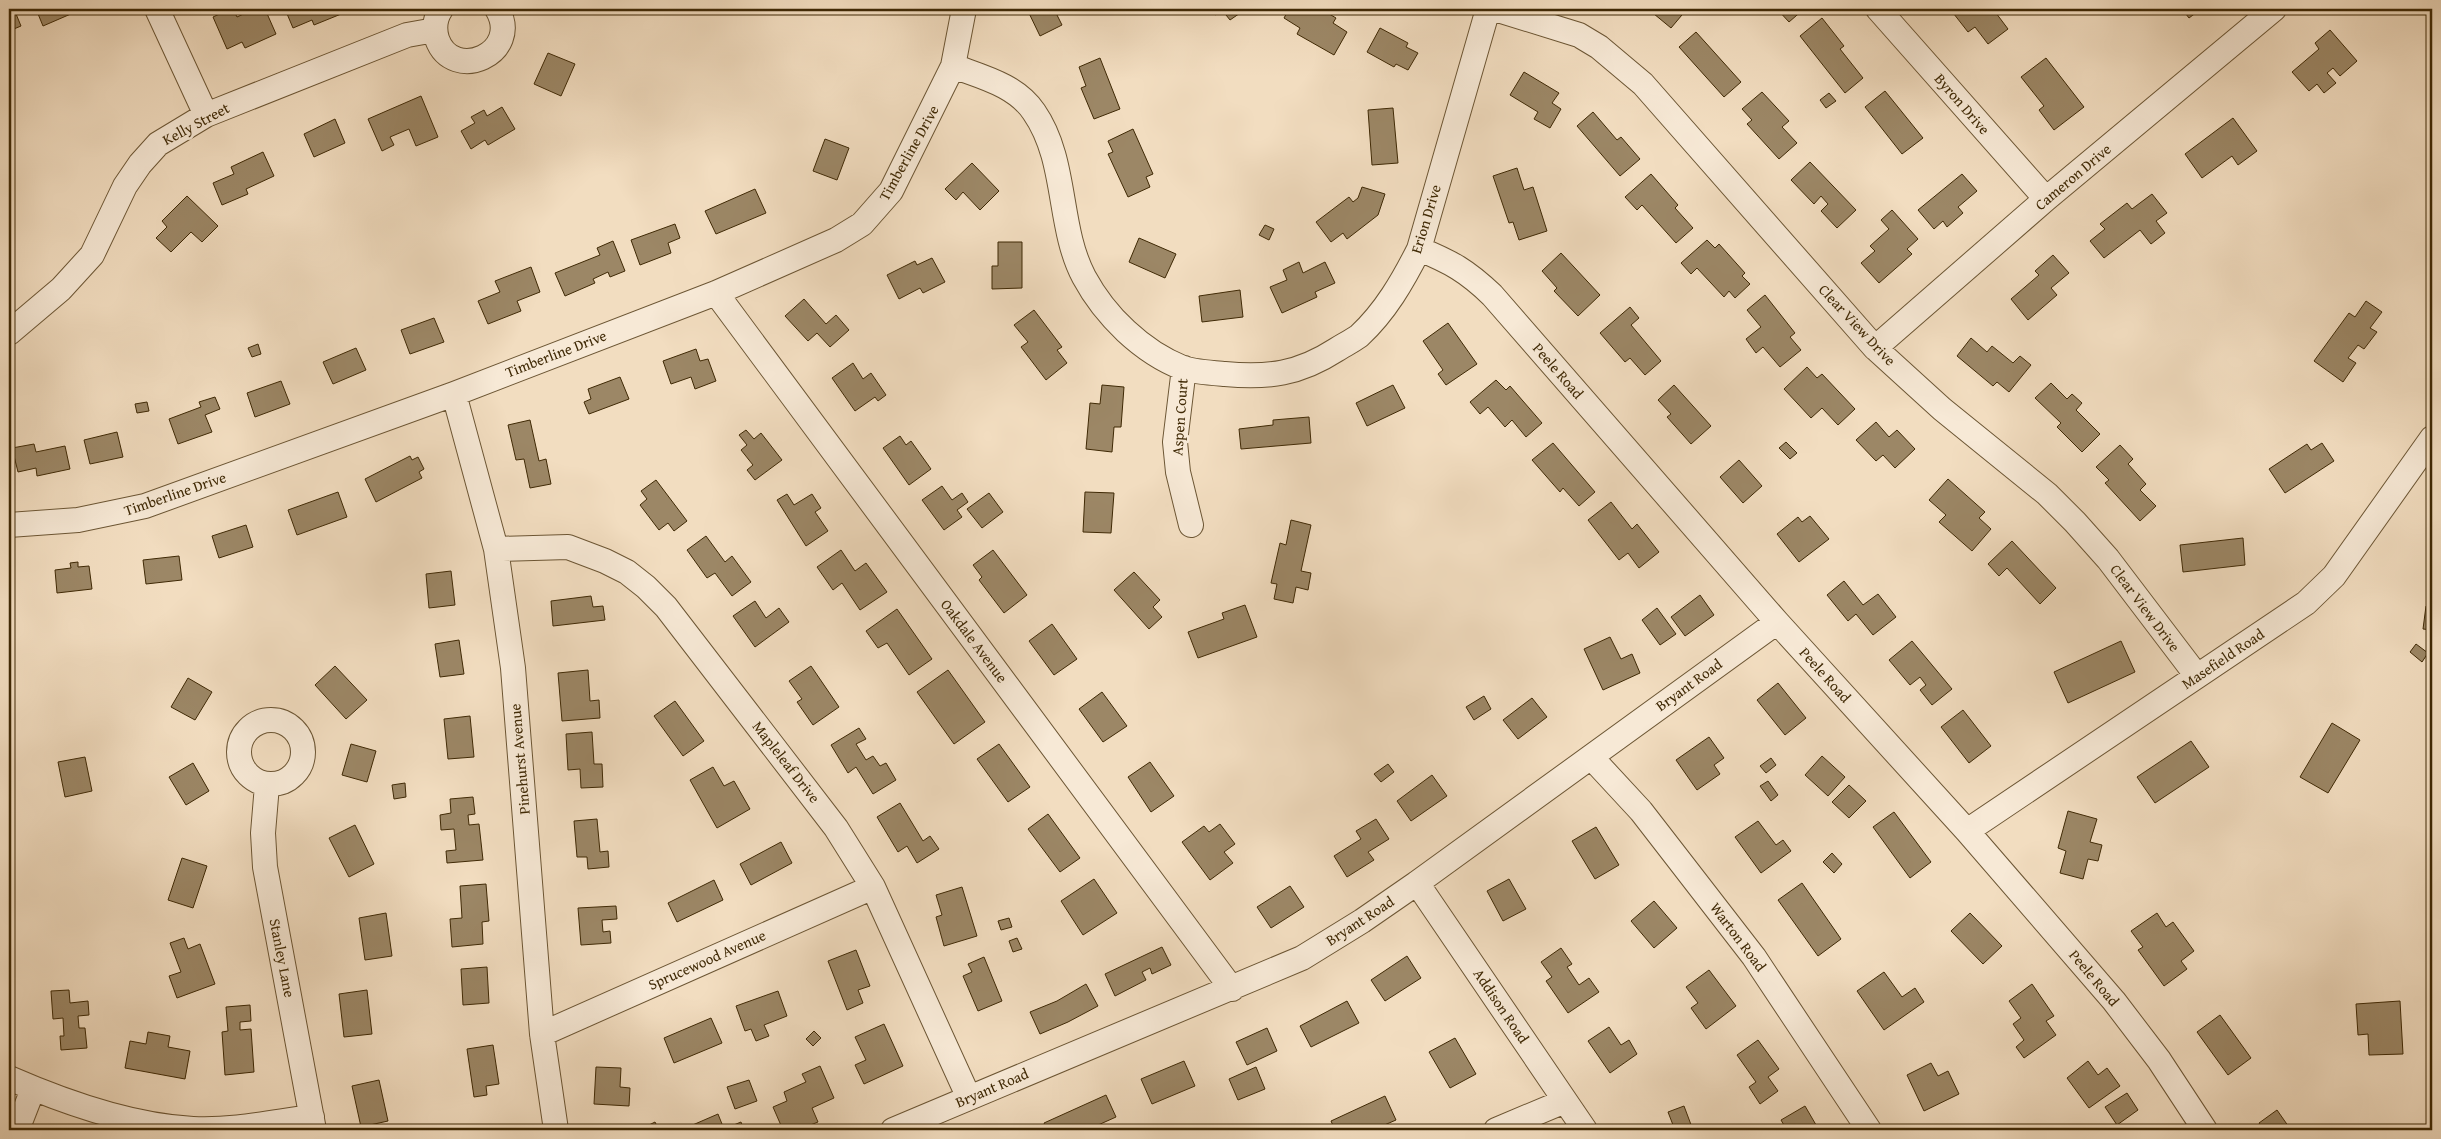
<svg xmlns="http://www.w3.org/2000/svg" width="2441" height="1139" viewBox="0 0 2441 1139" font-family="'Gentium Book Plus',serif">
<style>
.building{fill:#9c8766;stroke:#3f2905}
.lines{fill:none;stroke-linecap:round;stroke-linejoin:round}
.minor-casing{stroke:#6c5634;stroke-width:26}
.minor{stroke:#f7e9d6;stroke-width:24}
.labels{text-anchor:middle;stroke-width:5;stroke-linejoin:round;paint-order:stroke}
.street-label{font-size:15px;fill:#3f2905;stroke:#f7e9d6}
</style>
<rect width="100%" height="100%" fill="#f2ddc0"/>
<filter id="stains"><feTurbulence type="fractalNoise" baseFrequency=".004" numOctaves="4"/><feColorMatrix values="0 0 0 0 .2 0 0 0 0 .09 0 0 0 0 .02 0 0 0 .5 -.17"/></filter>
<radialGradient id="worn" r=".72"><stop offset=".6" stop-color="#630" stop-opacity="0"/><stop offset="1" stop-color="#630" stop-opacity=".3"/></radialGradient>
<path class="building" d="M9 9H14L21 26 9 31Z
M36 9H79L80 10 43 26Z
M230 9H233L237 17 254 9H265L276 34 245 48 242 42 227 49 213 17Z
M285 9H351V10L314 25 312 20 293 28Z
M1027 9H1054L1062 25 1040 36Z
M1211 9H1246L1230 20 1222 10 1215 15Z
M1289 9H1321L1336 18 1333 23 1347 32 1334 55 1297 34 1300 28 1284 18Z
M1648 9H1687L1671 28Z
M1777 9H1804L1789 22Z
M1950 9H1993L2008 29 1988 44 1975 27 1968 32Z
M2182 9H2201L2189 18Z
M1822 18 1844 46 1840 49 1863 78 1845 93 1800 36Z
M1380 28 1408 43 1406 47 1418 53 1408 70 1396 64 1394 67 1367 52Z
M2330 30 2357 61 2340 76 2333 68 2327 73 2336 83 2324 93 2317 84 2309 91 2292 72 2319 49 2315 43Z
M1696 32 1741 82 1724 97 1679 47Z
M548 53 575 64 561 96 534 84Z
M1100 58 1120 109 1094 119 1081 88 1086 86 1079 67Z
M2046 58 2084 107 2054 130 2039 110 2044 106 2021 77Z
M1524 72 1559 93 1552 103 1561 109 1550 128 1534 119 1538 112 1510 95Z
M1885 91 1923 138 1902 154 1865 107Z
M1762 92 1789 121 1782 127 1797 143 1779 159 1747 124 1752 120 1742 109Z
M1829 93 1836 101 1826 108 1820 100Z
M421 96 438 137 416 146 409 129 390 137 394 145 382 151 368 119Z
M502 107 515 129 488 145 485 140 471 149 461 131 475 123 471 117 484 110 487 116Z
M1393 108 1398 163 1372 165 1368 110Z
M1593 112 1617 140 1621 137 1640 159 1620 176 1577 126Z
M2233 118 2257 151 2238 165 2232 156 2202 178 2185 154Z
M335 119 345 143 314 157 304 134Z
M1133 129 1153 174 1146 177 1150 187 1128 197 1108 154 1113 152 1108 141Z
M825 139 849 148 837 180 813 171Z
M263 152 274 176 246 189 248 194 222 205 213 183 234 174 231 167Z
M1810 162 1856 210 1837 228 1821 211 1828 204 1821 196 1814 204 1791 180Z
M972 163 999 191 980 210 963 192 956 200 945 189Z
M1517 168 1524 190 1533 187 1547 231 1519 240 1513 222 1509 223 1493 176Z
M1651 174 1678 205 1675 208 1693 228 1676 243 1642 205 1637 210 1625 197Z
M1962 174 1977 191 1958 207 1963 213 1947 227 1943 221 1934 229 1918 210Z
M1362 187 1385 194 1378 215 1347 239 1343 233 1331 242 1316 222 1349 197 1353 202 1358 198Z
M755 189 766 213 716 234 705 211Z
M2152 194 2167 213 2156 221 2165 233 2151 244 2140 230 2104 258 2090 241 2105 229 2100 224 2127 203 2132 209Z
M187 196 218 226 202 242 191 232 171 252 156 238 167 227 162 221Z
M1892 210 1918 239 1907 249 1912 254 1879 283 1861 263 1875 251 1870 246 1889 229 1881 220Z
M675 224 680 238 668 243 671 253 640 265 631 240Z
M1265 225 1274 229 1269 240 1259 235Z
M1139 238 1176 254 1165 278 1129 262Z
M1707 240 1715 248 1719 244 1745 273 1742 276 1750 284 1735 298 1729 291 1724 297 1697 268 1691 274 1681 263Z
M613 241 625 271 610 277 608 272 593 279 595 283 565 296 555 273 600 255 597 248Z
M998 242H1022V288L992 289V266H998Z
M1561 253 1600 295 1578 316 1554 291 1557 288 1542 271Z
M2053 255 2069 273 2051 288 2057 295 2028 320 2011 299 2039 275 2035 271Z
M932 258 945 282 923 293 920 288 899 299 887 275 915 261 917 265Z
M1299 262 1303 273 1325 262 1335 283 1315 292 1317 297 1282 313 1270 287 1287 280 1283 270Z
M531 267 540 292 517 301 521 311 488 324 478 301 500 292 495 281Z
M1240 290 1243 317 1202 322 1199 296Z
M1765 295 1795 333 1790 337 1801 350 1780 367 1763 347 1756 353 1746 339 1761 327 1747 310Z
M804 299 826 324 836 315 849 330 830 347 817 333 808 341 785 316Z
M2366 301 2382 312 2370 328 2377 332 2364 349 2358 345 2348 358 2356 363 2343 382 2314 361 2349 313 2355 317Z
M1630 307 1639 318 1631 325 1661 361 1645 375 1630 358 1625 362 1600 333Z
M1034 310 1062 347 1057 350 1067 363 1046 380 1021 347 1028 342 1014 325Z
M434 318 444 342 410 354 401 330Z
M1448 323 1477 364 1446 385 1438 374 1443 370 1423 341Z
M1971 338 1987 352 1992 346 2013 363 2020 356 2031 365 2009 392 1997 382 1993 386 1957 356Z
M258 344 261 354 252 357 248 348Z
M356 348 366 370 333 384 323 362Z
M696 349 700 361 708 359 716 381 695 389 691 377 671 384 663 361Z
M853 363 863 379 871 373 886 395 878 401 875 397 855 411 832 378Z
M1807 367 1817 378 1822 374 1855 409 1838 425 1822 408 1811 418 1784 389Z
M620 377 629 399 589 414 584 402 591 399 588 389Z
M1496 380 1506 390 1510 386 1542 423 1526 437 1512 420 1505 427 1488 407 1480 414 1470 402Z
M281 381 290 404 255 417 247 393Z
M2051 383 2067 399 2072 394 2082 403 2076 410 2100 434 2082 452 2057 427 2061 423 2035 398Z
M1102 385 1124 387 1121 427H1114L1112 452 1086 449 1090 403 1100 404Z
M1393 385 1405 408 1367 426 1356 403Z
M1674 385 1711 426 1691 444 1667 417 1671 414 1658 400Z
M215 397 220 409 205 415 212 432 178 444 169 419 201 407 199 402Z
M147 402 149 411 137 413 135 404Z
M1309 417 1311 443 1241 449 1239 429 1273 425V420Z
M530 420 539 461 546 459 551 484 530 488 524 459 516 460 508 425Z
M1876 422 1889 437 1897 430 1915 449 1895 468 1883 455 1876 461 1856 440Z
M746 430 754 439 761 433 782 460 755 480 747 470 753 465 741 450 747 445 739 435Z
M117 432 123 457 90 464 84 440Z
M900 436 906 445 911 441 931 469 909 485 883 448Z
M1786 442 1797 453 1790 459 1779 448Z
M1553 443 1595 492 1579 506 1563 488 1560 492 1532 460Z
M2322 443 2334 461 2285 493 2269 469 2307 444 2311 450Z
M34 444 36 452 65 446 70 469 37 476 36 468 18 472 12 448Z
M2120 445 2133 459 2128 464 2146 484 2140 490 2156 506 2140 521 2105 483 2109 480 2096 467Z
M410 456 412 460 418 457 424 469 419 472 422 478 376 502 365 479Z
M1739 460 1762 486 1743 503 1720 477Z
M1948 479 1985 512 1979 518 1991 529 1972 551 1939 522 1946 515 1929 500Z
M656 480 687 521 674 531 668 523 659 530 640 505 647 499 641 491Z
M942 486 952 500 962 493 968 502 957 510 962 517 944 530 922 500Z
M338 492 347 517 297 535 288 510Z
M1085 492 1114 493 1111 533 1083 532Z
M989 493 1003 512 982 528 967 509Z
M787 494 794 505 812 494 821 508 815 512 828 531 806 546 777 500Z
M1611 502 1632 529 1637 524 1659 552 1639 568 1628 553 1619 560 1588 520Z
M1810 516 1829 539 1799 562 1777 534 1798 517 1802 522Z
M1291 520 1311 525 1301 571 1311 573 1308 590 1296 587 1293 603 1274 599 1277 584 1271 583 1280 543 1286 545Z
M246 525 253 547 219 558 212 536Z
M706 536 725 562 732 556 751 582 732 596 715 573 707 578 687 550Z
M2243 538 2245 565 2183 572 2180 545Z
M2012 541 2056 588 2040 604 2007 568 1999 576 1988 564Z
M841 550 855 571 866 563 887 592 860 610 842 583 833 590 817 567Z
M993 550 1027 595 1004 613 979 580 982 577 973 565Z
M179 556 182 580 146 584 143 560Z
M78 562V567L89 566 92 589 57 593 55 570 71 568 70 563Z
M451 571 455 605 429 608 426 574Z
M1134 572 1160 600 1153 607 1162 617 1149 629 1114 590Z
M1844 581 1863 605 1878 594 1896 617 1873 635 1856 614 1848 621 1827 595Z
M1700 595 1714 615 1685 636 1671 617Z
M591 596 593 607 603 606 605 620 553 626 551 601Z
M755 601 766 618 779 608 789 622 755 647 733 616Z
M1245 605 1257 637 1198 658 1188 632 1224 619 1222 613Z
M2426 606 2432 607V630L2423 629Z
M1657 608 1676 634 1660 645 1642 620Z
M897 609 932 659 909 675 887 643 878 648 866 631Z
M1052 624 1077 659 1054 675 1029 641Z
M1610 637 1621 659 1632 654 1640 673 1603 690 1584 649Z
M459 640 464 674 440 677 435 644Z
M1912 641 1952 689 1932 705 1920 690 1926 685 1920 677 1910 685 1889 660Z
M2121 641 2135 672 2068 703 2054 672Z
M2416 644 2428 653 2422 662 2410 652Z
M335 666 367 700 346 719 315 685Z
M811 666 839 707 813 725 797 702 802 699 789 681Z
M588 670 590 701 599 700 600 718 562 721 558 673Z
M948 670 985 722 954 744 917 692Z
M188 678 212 692 195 720 171 707Z
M1778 683 1806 718 1785 735 1757 700Z
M1102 692 1127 726 1103 742 1079 709Z
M1484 696 1491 709 1474 720 1466 707Z
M1532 698 1547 717 1518 739 1503 720Z
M675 701 704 741 683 756 654 716Z
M1963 710 1991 746 1969 763 1941 727Z
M470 716 474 757 448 759 444 719Z
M2332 723 2360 740 2328 793 2300 777Z
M859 728 866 739 856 744 866 760 873 756 880 766 886 763 896 780 873 794 856 767 848 773 831 745Z
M592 732 594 764H602L603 787 581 788 580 769 568 770 566 734Z
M1709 737 1724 758 1714 765 1720 774 1697 790 1676 760Z
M2191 741 2209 767 2155 803 2137 777Z
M351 744 376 751 367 782 342 775Z
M999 744 1030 787 1008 802 977 759Z
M1822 756 1845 777 1828 796 1805 775Z
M85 757 92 791 65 797 58 762Z
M1771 758 1776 765 1766 773 1760 766Z
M1150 762 1174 796 1151 812 1128 777Z
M193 763 209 791 186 805 169 777Z
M1388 764 1394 772 1381 782 1374 774Z
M713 767 724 786 734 781 750 809 717 828 690 780Z
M1432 775 1447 796 1411 821 1397 801Z
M1768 781 1778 795 1771 801 1760 786Z
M405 783 406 797 394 799 392 785Z
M1849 785 1866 801 1849 818 1832 802Z
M473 797 475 814 468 815 469 825 479 824 483 860 447 863 446 851 456 850 454 829 441 830 440 815 451 813 450 799Z
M900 803 923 841 930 836 939 849 917 863 907 846 898 852 877 817Z
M2068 811 2097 819 2090 842 2102 845 2098 861 2088 859 2083 879 2060 873 2066 851 2058 848Z
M1894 812 1931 862 1910 878 1873 827Z
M1048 814 1080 858 1060 872 1028 829Z
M597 819 600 852 608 851 609 867 588 869 587 857H577L574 821Z
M1376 819 1389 839 1368 852 1374 860 1347 877 1334 856 1361 839 1356 831Z
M1758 821 1776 845 1783 840 1791 851 1761 873 1735 837Z
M1220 824 1235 844 1224 852 1233 863 1210 880 1182 842 1204 826 1209 832Z
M355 825 374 864 349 877 329 838Z
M1596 827 1619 865 1595 879 1572 841Z
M781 842 792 863 751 885 740 864Z
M1832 853 1842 864 1834 873 1823 862Z
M182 858 207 866 193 908 168 900Z
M1094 879 1117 913 1083 935 1061 901Z
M1509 879 1526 909 1503 921 1487 891Z
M714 880 723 900 677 922 668 903Z
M1802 883 1841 939 1818 956 1778 900Z
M486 884 489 921 482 922 483 944 452 947 450 919 462 918 460 886Z
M1290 886 1304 907 1271 928 1257 907Z
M962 887 977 936 944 946 936 917 942 915 936 895Z
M1654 901 1677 928 1654 948 1631 921Z
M616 906 617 919 602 920 603 932 610 931 611 943 581 945 578 908Z
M386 913 392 956 365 960 359 918Z
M1970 913 2002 946 1983 964 1951 931Z
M2157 913 2166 927 2173 922 2194 951 2181 961 2187 969 2164 986 2138 950 2143 947 2131 931Z
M1009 918 1012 927 1001 930 998 921Z
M184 938 188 949 200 944 215 984 177 998 169 976 181 972 170 943Z
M1017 938 1022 949 1013 952 1009 941Z
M1162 947 1171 965 1152 974 1150 968 1142 972 1146 980 1115 996 1105 974Z
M1561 948 1572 964 1567 967 1579 985 1589 978 1599 992 1568 1013 1546 981 1552 977 1541 962Z
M856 950 870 986 858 990 863 1003 847 1010 828 961Z
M1407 956 1421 978 1385 1001 1371 980Z
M984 957 1002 1001 978 1011 963 976 972 972 968 964Z
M487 967 489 1003 463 1005 461 969Z
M1709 970 1736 1006 1706 1029 1691 1008 1698 1003 1686 987Z
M1884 972 1902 997 1915 988 1924 1002 1884 1030 1857 991Z
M1086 984 1098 1006 1068 1022 1040 1034 1030 1012 1057 1001Z
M2032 984 2054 1016 2046 1021 2056 1035 2024 1058 2016 1047 2024 1040 2013 1024 2021 1018 2009 1001Z
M69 990 70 1003 88 1001 89 1015 78 1016 79 1028H85L87 1048 61 1050 60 1036H64L63 1018 53 1019 51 991Z
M367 990 372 1034 344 1037 339 994Z
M778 991 787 1016 764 1025 769 1036 756 1041 751 1029 745 1031 736 1006Z
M1347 1001 1359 1023 1311 1047 1300 1026Z
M2400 1001 2403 1054 2369 1055 2368 1034 2358 1035 2356 1004Z
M250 1005 251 1021 240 1022V1030L251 1029 254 1072 225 1075 222 1032 228 1031 226 1007Z
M2220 1015 2251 1058 2228 1075 2197 1032Z
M711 1018 722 1043 674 1063 664 1038Z
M884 1024 903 1066 864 1084 855 1065 866 1060 855 1037Z
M1609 1027 1621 1045 1629 1040 1637 1054 1610 1073 1588 1041Z
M1267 1028 1277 1051 1247 1065 1236 1042Z
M814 1031 821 1038 813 1046 806 1039Z
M148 1032 170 1036 168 1047 190 1051 185 1079 125 1068 130 1041 146 1044Z
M1455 1038 1476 1074 1450 1088 1429 1052Z
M1758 1040 1779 1069 1768 1077 1778 1091 1760 1104 1749 1087 1756 1082 1737 1055Z
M493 1045 499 1084 486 1086 487 1095 474 1097 467 1049Z
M1184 1061 1195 1086 1152 1104 1141 1079Z
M2088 1061 2098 1075 2107 1068 2120 1086 2089 1108 2067 1078Z
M1931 1063 1938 1076 1948 1071 1959 1094 1924 1111 1907 1075Z
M820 1066 834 1098 812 1108 818 1122 798 1130H783L773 1107 787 1101 784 1092 806 1082 802 1074Z
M596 1067 621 1068 620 1087 630 1088 629 1106 594 1104Z
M1256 1067 1265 1089 1238 1100 1229 1079Z
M379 1080 388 1121 361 1127 352 1086Z
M749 1080 757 1101 735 1109 727 1087Z
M2127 1093 2138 1110 2117 1125 2105 1107Z
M1106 1095 1116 1117 1087 1130H1047L1044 1123Z
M1385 1096 1396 1120 1373 1130H1335L1331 1121Z
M1684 1106 1693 1130H1660L1673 1125 1668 1112Z
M1805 1106 1819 1130H1778L1785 1127 1781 1120Z
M2277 1110 2291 1130H2263L2259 1123Z
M718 1114 724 1129 741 1122 744 1130H689L688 1127Z
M655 1122 659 1130H647L645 1127Z"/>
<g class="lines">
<g class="minor-casing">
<path id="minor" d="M157 9 206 115
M441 9C435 18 434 29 437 39 453 84 523 53 497 9
M1495 9 1579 35 1599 47 1643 84 1875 348 1942 409 2047 494 2075 522 2108 559 2197 676
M1878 9 2046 199
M953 66C982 77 1016 85 1034 112 1068 161 1057 226 1084 277 1105 316 1142 352 1183 368 1195 372 1212 373 1225 374 1268 378 1299 374 1336 350 1344 345 1352 341 1359 336 1385 312 1403 281 1419 249L1488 9
M1419 249C1451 262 1467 271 1492 295L1777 622 1967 831 2114 1001 2159 1060 2205 1130
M716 293 1232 989
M9 333 61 289 92 255 125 186 140 164 158 144 206 115 407 35 435 30
M1875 348 2046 199 2274 9
M1184 368 1175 442 1178 472 1191 525
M454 394 496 549 513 668 542 1034 556 1130
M9 525 78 520 145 506 454 394 716 293 836 240 862 224 891 191 953 66 964 9
M496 549 568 547 605 561 627 572 646 587 666 607 836 828 873 887 969 1098
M239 752a32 32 0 1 1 64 0a32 32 0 1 1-64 0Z
M1591 757 1641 811 1754 957 1869 1130
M267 785 263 833 265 867 314 1130
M1967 831 2306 603 2334 576 2432 438
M1417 883 1585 1130
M542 1034 873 887
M9 1078C64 1102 133 1126 193 1129 233 1131 273 1122 312 1117
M17 1130 33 1089
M893 1130 1302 958 1362 921 1417 883 1777 622
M1496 1130 1565 1101"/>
</g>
<use href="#minor" class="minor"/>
</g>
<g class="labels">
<g class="street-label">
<text transform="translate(1962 104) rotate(49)" y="5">Byron Drive</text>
<text transform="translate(196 124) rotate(-28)" y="5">Kelly Street</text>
<text transform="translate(909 153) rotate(-61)" y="5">Timberline Drive</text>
<text transform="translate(2073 177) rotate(-40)" y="5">Cameron Drive</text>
<text transform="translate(1426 219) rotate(-73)" y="5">Erion Drive</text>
<text transform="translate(1857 325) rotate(47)" y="5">Clear View Drive</text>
<text transform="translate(556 354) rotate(-21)" y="5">Timberline Drive</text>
<text transform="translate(1558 371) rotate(49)" y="5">Peele Road</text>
<text transform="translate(1180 417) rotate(-86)" y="5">Aspen Court</text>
<text transform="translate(175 494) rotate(-19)" y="5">Timberline Drive</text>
<text transform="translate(2145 608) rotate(53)" y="5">Clear View Drive</text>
<text transform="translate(974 641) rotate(53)" y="5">Oakdale Avenue</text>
<text transform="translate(2223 659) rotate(-34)" y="5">Masefield Road</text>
<text transform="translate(1825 675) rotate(48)" y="5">Peele Road</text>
<text transform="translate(1689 685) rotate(-36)" y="5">Bryant Road</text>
<text transform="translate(520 759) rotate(-95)" y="5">Pinehurst Avenue</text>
<text transform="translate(786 762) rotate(52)" y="5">Mapleleaf Drive</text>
<text transform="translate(1360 921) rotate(-33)" y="5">Bryant Road</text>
<text transform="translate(1738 937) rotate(53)" y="5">Warton Road</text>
<text transform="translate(282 958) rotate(79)" y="5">Stanley Lane</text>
<text transform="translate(707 960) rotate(-24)" y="5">Sprucewood Avenue</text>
<text transform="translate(2094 978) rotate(50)" y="5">Peele Road</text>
<text transform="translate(1501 1006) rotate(56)" y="5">Addison Road</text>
<text transform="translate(992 1088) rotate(-23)" y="5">Bryant Road</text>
</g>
</g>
<rect width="2441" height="1139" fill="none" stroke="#f2ddc0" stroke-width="30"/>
<rect x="10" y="10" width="2421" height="1119" fill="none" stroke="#3f2905" stroke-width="2.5"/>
<rect x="15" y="15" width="2411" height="1109" fill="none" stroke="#3f2905"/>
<rect width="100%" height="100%" filter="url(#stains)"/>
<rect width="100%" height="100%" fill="url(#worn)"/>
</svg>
